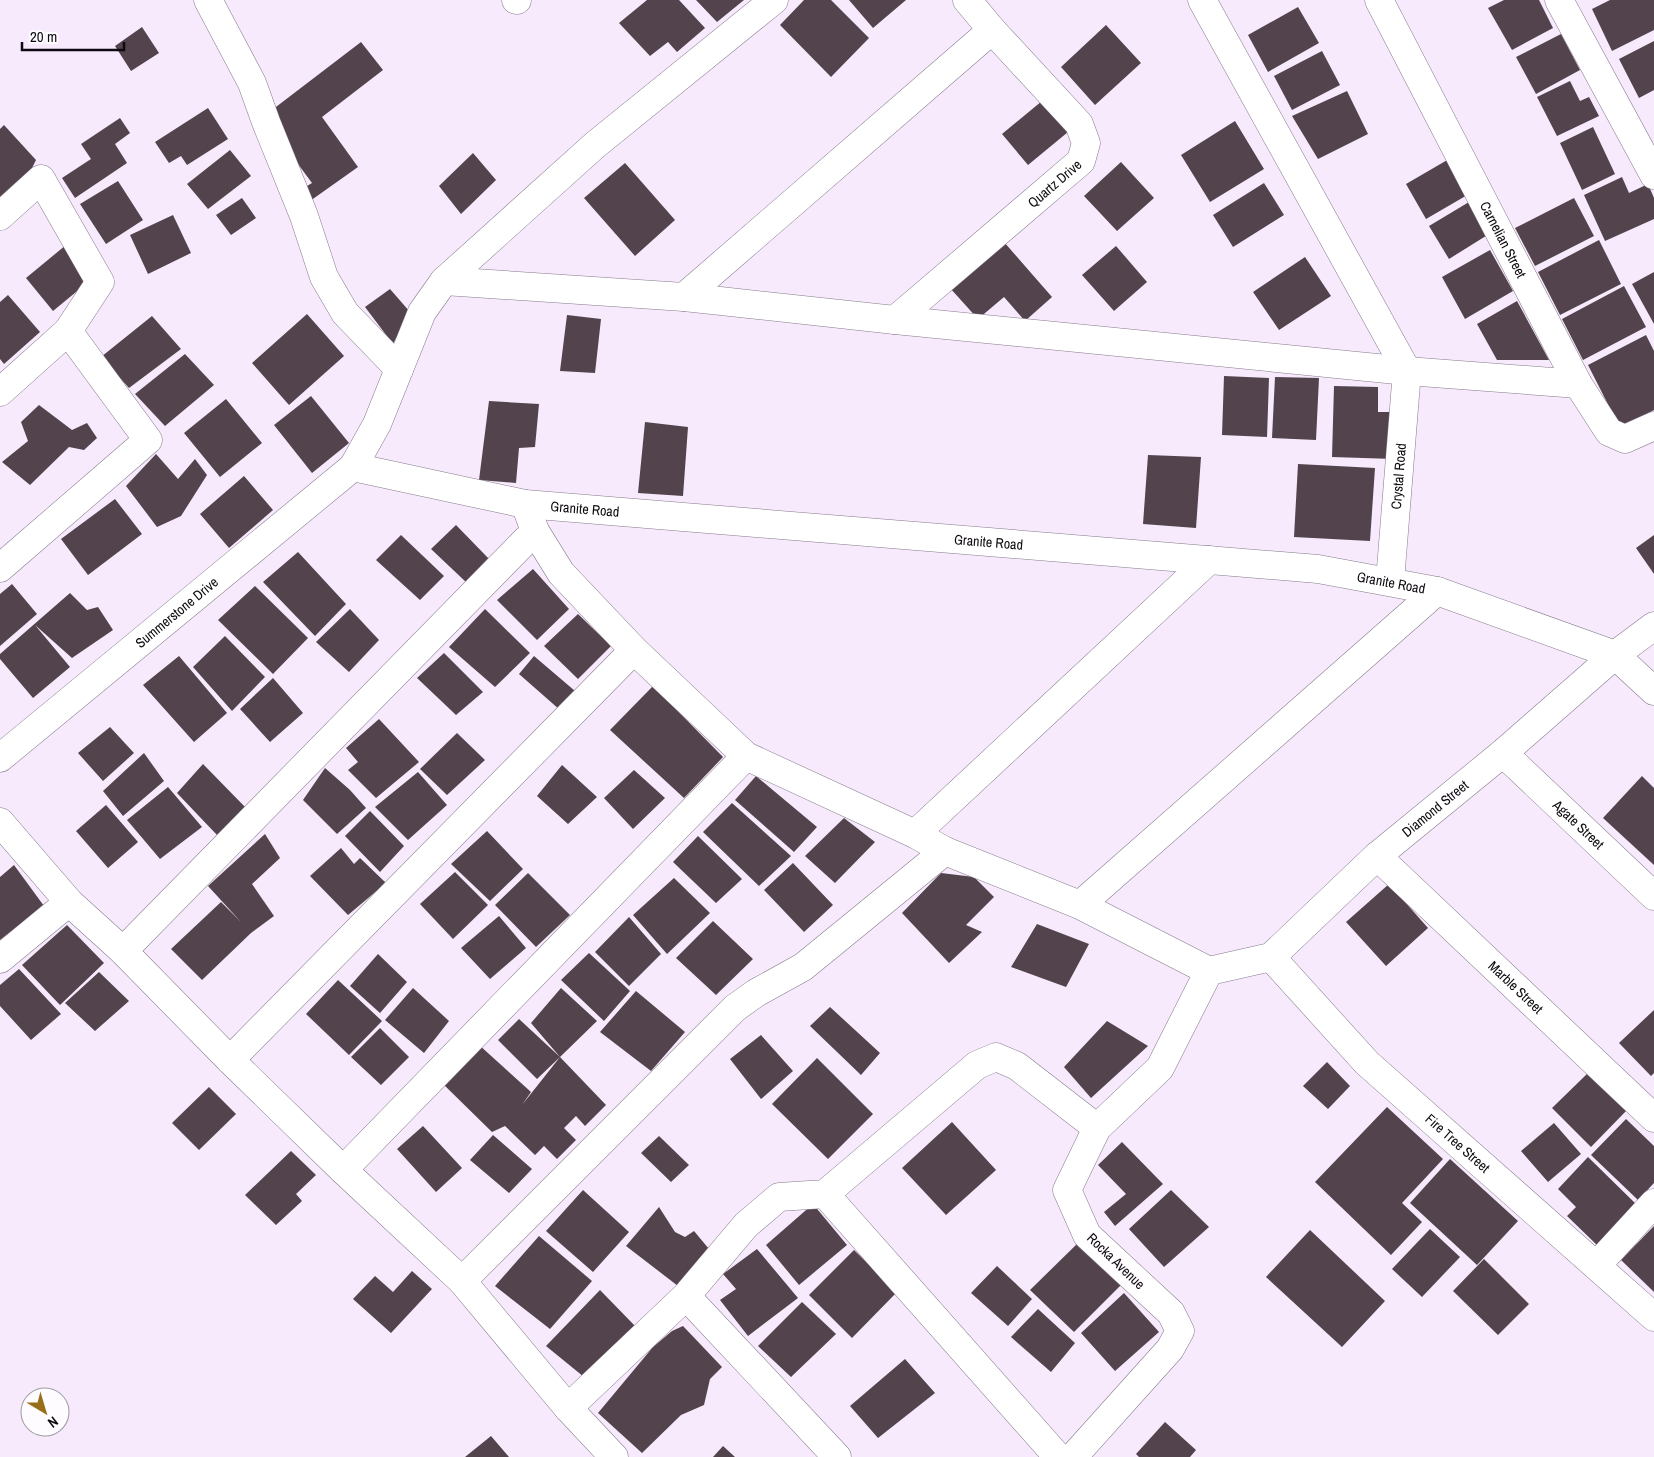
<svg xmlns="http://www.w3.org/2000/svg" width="1654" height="1457" viewBox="0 0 1654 1457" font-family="'Archivo Narrow',sans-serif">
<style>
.building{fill:#52434c}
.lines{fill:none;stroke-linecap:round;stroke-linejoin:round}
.minor-casing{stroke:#867b8b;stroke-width:29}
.minor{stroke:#fff;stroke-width:28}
.labels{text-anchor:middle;stroke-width:5;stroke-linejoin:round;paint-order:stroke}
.street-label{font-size:14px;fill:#0e0a0f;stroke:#fefcff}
</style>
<rect width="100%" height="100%" fill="#f6eafc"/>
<path class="building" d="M647 0H679L705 28 677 52 668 42 650 56 619 23Z
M696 0H744L717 22Z
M804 0H831L869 38 831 77 780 25Z
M849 0H906L873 28Z
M1504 0H1539L1553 28 1512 50 1488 8Z
M1610 0H1654V30L1612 51 1592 9Z
M1298 7 1319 43 1268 72 1248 35Z
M1106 25 1141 63 1095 105 1061 67Z
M142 27 159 53 131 71 115 46Z
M1561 34 1580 70 1536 94 1516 57Z
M1654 41V90L1639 98 1619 59Z
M361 42 383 70 322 117 358 167 310 201 302 189 312 183 284 145 272 110Z
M1322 51 1340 85 1292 110 1274 76Z
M1570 81 1580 101 1589 97 1599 116 1557 136 1537 97Z
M1347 91 1368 134 1318 159 1292 116Z
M1042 101 1068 132 1028 165 1002 134Z
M208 108 228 139 187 165 181 156 169 163 155 142Z
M120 118 130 133 115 144 127 163 75 198 62 178 91 159 81 144Z
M1235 121 1264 169 1210 202 1181 155Z
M4 125 36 160 27 178 0 202V129Z
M1593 127 1615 174 1582 190 1560 143Z
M230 150 251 176 208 209 187 184Z
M473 153 496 180 461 214 439 186Z
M1449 159 1469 194 1426 219 1406 184Z
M1121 162 1154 198 1117 231 1084 196Z
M625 163 675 220 635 256 584 198Z
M1622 177 1629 193 1648 184 1654 198V219L1605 241 1584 195Z
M118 181 143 220 106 244 80 204Z
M1264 183 1284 215 1233 247 1213 215Z
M242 198 256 218 231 235 216 215Z
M1574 198 1594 236 1535 266 1515 228Z
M1469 202 1489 234 1449 259 1429 226Z
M173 215 191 253 148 274 130 235Z
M1599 240 1621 284 1560 315 1538 272Z
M1004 242 1052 297 1025 321 1004 297 978 319 950 288Z
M66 245 93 278 53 311 26 278Z
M1116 246 1147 282 1114 311 1082 275Z
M1490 250 1513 291 1465 319 1442 277Z
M1305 257 1331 296 1279 330 1253 292Z
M1654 272V324L1632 284Z
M1624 286 1646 327 1583 360 1562 319Z
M390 289 410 312 393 344 365 307Z
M8 295 40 332 4 364 0 359V302Z
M1517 301 1549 360H1497L1477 324Z
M307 314 344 356 289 405 252 363Z
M567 315 601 319 595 373 560 371Z
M152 316 181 349 129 388 101 357Z
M1646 335 1654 351V410L1620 428 1588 365Z
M185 354 214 385 165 426 135 394Z
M1224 376 1269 378 1267 437 1222 435Z
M1275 377 1319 378 1316 440 1272 438Z
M1334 386 1378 387V412H1395L1394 459 1332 457Z
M311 396 349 443 312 473 274 425Z
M226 399 262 443 220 477 184 433Z
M489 401 539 404 535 447 519 448 516 483 479 480Z
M39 405 72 430 87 423 97 438 84 450 69 447 30 485 2 462 28 441 21 422Z
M645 422 688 427 683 496 638 493Z
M156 454 178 479 195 459 207 475 181 516 157 527 126 486Z
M1148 455 1201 457 1196 528 1143 524Z
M1298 464 1375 468 1370 541 1294 537Z
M244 476 273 510 229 548 200 514Z
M115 499 142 534 88 575 61 539Z
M456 525 490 560 467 583 431 549Z
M401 535 444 576 420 600 376 560Z
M1654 535V574L1636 548Z
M298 552 346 604 315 636 263 582Z
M533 569 569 609 537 640 497 600Z
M12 584 37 614 0 646V594Z
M255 586 308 638 273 674 218 620Z
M70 593 87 610 98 607 113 630 72 658 35 625 70 667 33 698 0 659V654Z
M350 609 379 640 349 672 316 642Z
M485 609 530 653 495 687 449 647Z
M578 614 611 646 578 679 544 646Z
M225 636 265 677 232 711 193 667Z
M444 653 483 692 456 715 417 678Z
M179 656 227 713 194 742 143 685Z
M534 656 575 691 560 710 519 674Z
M273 678 303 713 270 742 240 709Z
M653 686 723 757 684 798 610 730Z
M379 719 419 762 376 798 348 770 358 762 346 748Z
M110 727 134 753 103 781 78 753Z
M457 733 485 760 447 795 420 769Z
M144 753 164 781 123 816 103 791Z
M203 764 245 807 217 835 177 793Z
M562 765 597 797 568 824 537 796Z
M325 768 350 790 366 808 337 834 303 800Z
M634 770 665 798 633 829 604 798Z
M418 772 447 805 408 840 375 807Z
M756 776 817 827 794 852 735 800Z
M1642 776 1654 788V865L1603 818Z
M168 787 202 827 160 859 127 820Z
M732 803 791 856 759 886 703 832Z
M106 805 138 842 108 868 76 831Z
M370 811 404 846 380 872 345 836Z
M844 818 875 842 835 883 805 856Z
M487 831 523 869 490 901 451 864Z
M265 834 280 858 252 884 274 916 251 933 202 980 171 949 221 902 241 922 208 886Z
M698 836 742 879 716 903 673 862Z
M341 848 354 864 360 858 386 883 348 915 310 876Z
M793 863 833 905 804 932 764 890Z
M14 865 44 906 0 940V877Z
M455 872 488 905 453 939 420 904Z
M528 873 570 915 536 947 495 905Z
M941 873 974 877 994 897 966 925 982 932 949 963 902 913Z
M674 878 710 913 667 954 633 915Z
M1389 884 1428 928 1386 966 1346 922Z
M499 916 526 948 490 979 461 948Z
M629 917 661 954 629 986 595 952Z
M713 921 753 959 716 995 676 958Z
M1037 924 1089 944 1066 987 1011 967Z
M67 925 104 963 60 1005 22 965Z
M589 953 630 991 604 1021 561 980Z
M378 954 407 982 380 1013 350 986Z
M19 969 61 1014 31 1040 0 1006V985Z
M99 972 129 1001 95 1031 65 1003Z
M338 980 382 1021 349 1055 306 1014Z
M413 988 449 1021 424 1053 385 1020Z
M561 988 597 1021 560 1057 531 1023Z
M636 991 685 1032 651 1071 600 1032Z
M830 1007 880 1053 861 1075 810 1026Z
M1654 1010V1073L1651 1076 1619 1043Z
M519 1019 560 1057 537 1079 498 1040Z
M1107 1021 1148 1046 1091 1098 1064 1067Z
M380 1028 409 1057 381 1085 351 1057Z
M761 1035 793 1071 761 1099 730 1059Z
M478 1044 531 1092 522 1105 560 1057 606 1105 585 1126 576 1116 564 1128 576 1140 557 1159 544 1146 535 1155 505 1126 492 1132 441 1082Z
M817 1058 873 1114 828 1159 772 1104Z
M1327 1062 1350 1086 1328 1109 1303 1086Z
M1589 1072 1627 1110 1591 1147 1552 1108Z
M209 1087 236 1114 199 1150 172 1123Z
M1387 1107 1443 1159 1402 1203 1422 1222 1391 1255 1315 1182Z
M1626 1119 1654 1146V1183L1638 1200 1591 1155Z
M952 1122 996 1170 946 1215 902 1168Z
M1554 1123 1581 1154 1548 1182 1521 1151Z
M423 1126 462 1168 436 1192 397 1149Z
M493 1135 532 1169 509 1193 470 1160Z
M659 1136 689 1165 671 1182 641 1153Z
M1122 1142 1163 1184 1115 1226 1104 1212 1126 1194 1098 1165Z
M291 1151 316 1175 296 1194 302 1201 276 1225 245 1195Z
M1588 1157 1638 1206 1598 1246 1567 1216 1576 1207 1558 1189Z
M1450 1159 1518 1221 1477 1265 1410 1203Z
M583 1190 629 1232 593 1272 546 1231Z
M1171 1190 1209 1227 1164 1267 1129 1229Z
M813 1204 847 1245 799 1285 766 1245Z
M659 1207 675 1232 685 1237 694 1231 709 1249 678 1286 626 1246Z
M1654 1226V1292L1621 1260Z
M1430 1229 1460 1257 1422 1297 1392 1269Z
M1310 1230 1385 1301 1342 1347 1266 1277Z
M539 1236 592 1281 550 1329 495 1286Z
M1078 1243 1122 1284 1074 1332 1030 1290Z
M757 1249 798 1298 748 1336 720 1300 736 1289 723 1274Z
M854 1250 897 1292 852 1338 809 1295Z
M1484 1259 1529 1304 1498 1335 1453 1291Z
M997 1266 1032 1299 1008 1326 971 1293Z
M412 1271 432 1289 391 1333 353 1299 375 1276 393 1292Z
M600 1290 635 1326 584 1377 546 1346Z
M1124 1293 1159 1332 1115 1371 1081 1333Z
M802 1302 836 1334 791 1377 758 1346Z
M1038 1309 1075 1343 1051 1372 1011 1337Z
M683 1326 722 1367 710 1379 704 1405 681 1415 642 1453 598 1413 653 1347 672 1331Z
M905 1359 935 1393 878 1438 850 1406Z
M1165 1422 1196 1450 1190 1457H1139L1136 1454Z
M491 1436 509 1457H465Z
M723 1446 735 1457H713Z"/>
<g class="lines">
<g class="minor-casing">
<g id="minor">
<path d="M208 0 252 83 266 122 304 216 324 277 345 313 399 369"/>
<path d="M516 0H517"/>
<path d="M1202 0 1407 371"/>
<path id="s1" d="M1379 0 1578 384 1609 432 1625 439 1654 426"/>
<path d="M1559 0 1654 175"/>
<path d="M0 216 41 179 100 282 68 331 148 440 0 568"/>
<path d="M444 281 684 297 895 320 1407 371 1578 384"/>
<path d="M684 297 992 30"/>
<path id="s2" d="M895 320 1081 161 1086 143 1079 124 992 30 967 0"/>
<path d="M0 392 68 331"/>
<path id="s3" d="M353 467 525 504 1318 569 1437 591 1615 655 1654 691"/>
<path d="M525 504 535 531 561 573 634 650 746 756 915 834 945 851 1080 905 1209 971"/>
<path id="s4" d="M1390 581 1407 371"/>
<path id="s5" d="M1503 753 1654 896"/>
<path id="s6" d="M0 758 353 467 377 424 422 312 444 281 595 145 774 0"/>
<path d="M0 822 69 902 123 951 230 1060 343 1170 462 1281 568 1408 614 1457"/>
<path d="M915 834 1209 560"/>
<path id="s7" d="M1377 856 1654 1118"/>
<path d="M1080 905 1437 591"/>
<path d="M123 951 535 531"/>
<path id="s8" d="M1271 957 1367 1063 1654 1317"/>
<path d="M0 959 69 902"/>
<path id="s9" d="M1209 971 1271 957 1377 856 1503 753 1615 655 1654 626"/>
<path d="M230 1060 634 650"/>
<path d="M343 1170 746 756"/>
<path d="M825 1194 1058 1457"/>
<path d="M1597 1265 1654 1203"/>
<path d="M462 1281 735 1008 756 993 803 967 945 851"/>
<path d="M686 1296 837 1457"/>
<path d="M568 1408 686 1296 746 1225 779 1197 825 1194 977 1065 996 1057 1017 1066 1097 1128"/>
<path d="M1073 1457 1170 1349 1180 1331 1171 1313 1087 1235 1067 1190 1097 1128 1160 1068 1209 971"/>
</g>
</g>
<use href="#minor" class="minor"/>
</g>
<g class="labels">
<g class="street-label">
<text dy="5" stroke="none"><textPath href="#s2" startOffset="210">Quartz Drive</textPath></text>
<text dy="5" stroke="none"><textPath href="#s1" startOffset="270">Carnelian Street</textPath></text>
<text dy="5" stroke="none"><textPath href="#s4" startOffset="105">Crystal Road</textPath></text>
<text dy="5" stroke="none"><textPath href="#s3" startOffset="236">Granite Road</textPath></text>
<text dy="5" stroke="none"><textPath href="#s3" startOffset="641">Granite Road</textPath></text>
<text dy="5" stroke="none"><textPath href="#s3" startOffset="1046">Granite Road</textPath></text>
<text dy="5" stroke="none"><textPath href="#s6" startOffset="229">Summerstone Drive</textPath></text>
<text dy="5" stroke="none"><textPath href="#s9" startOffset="285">Diamond Street</textPath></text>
<text dy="5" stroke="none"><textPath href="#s5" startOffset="104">Agate Street</textPath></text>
<text dy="5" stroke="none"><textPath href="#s7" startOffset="191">Marble Street</textPath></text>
<text dy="5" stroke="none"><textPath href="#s8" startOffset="264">Fire Tree Street</textPath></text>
<text transform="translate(1116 1261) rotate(44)" y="5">Rocka Avenue</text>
</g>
</g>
<g transform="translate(45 1412) rotate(142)"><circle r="24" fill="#fefcff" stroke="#9e9b9f"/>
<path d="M0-4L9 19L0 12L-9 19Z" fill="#976f1b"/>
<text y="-8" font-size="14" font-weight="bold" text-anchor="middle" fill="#0e0a0f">N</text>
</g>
<path d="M22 42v8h102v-8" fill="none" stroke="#0e0a0f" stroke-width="2.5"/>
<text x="30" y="42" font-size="15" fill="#0e0a0f" stroke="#fefcff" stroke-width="4" paint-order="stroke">20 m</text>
</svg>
